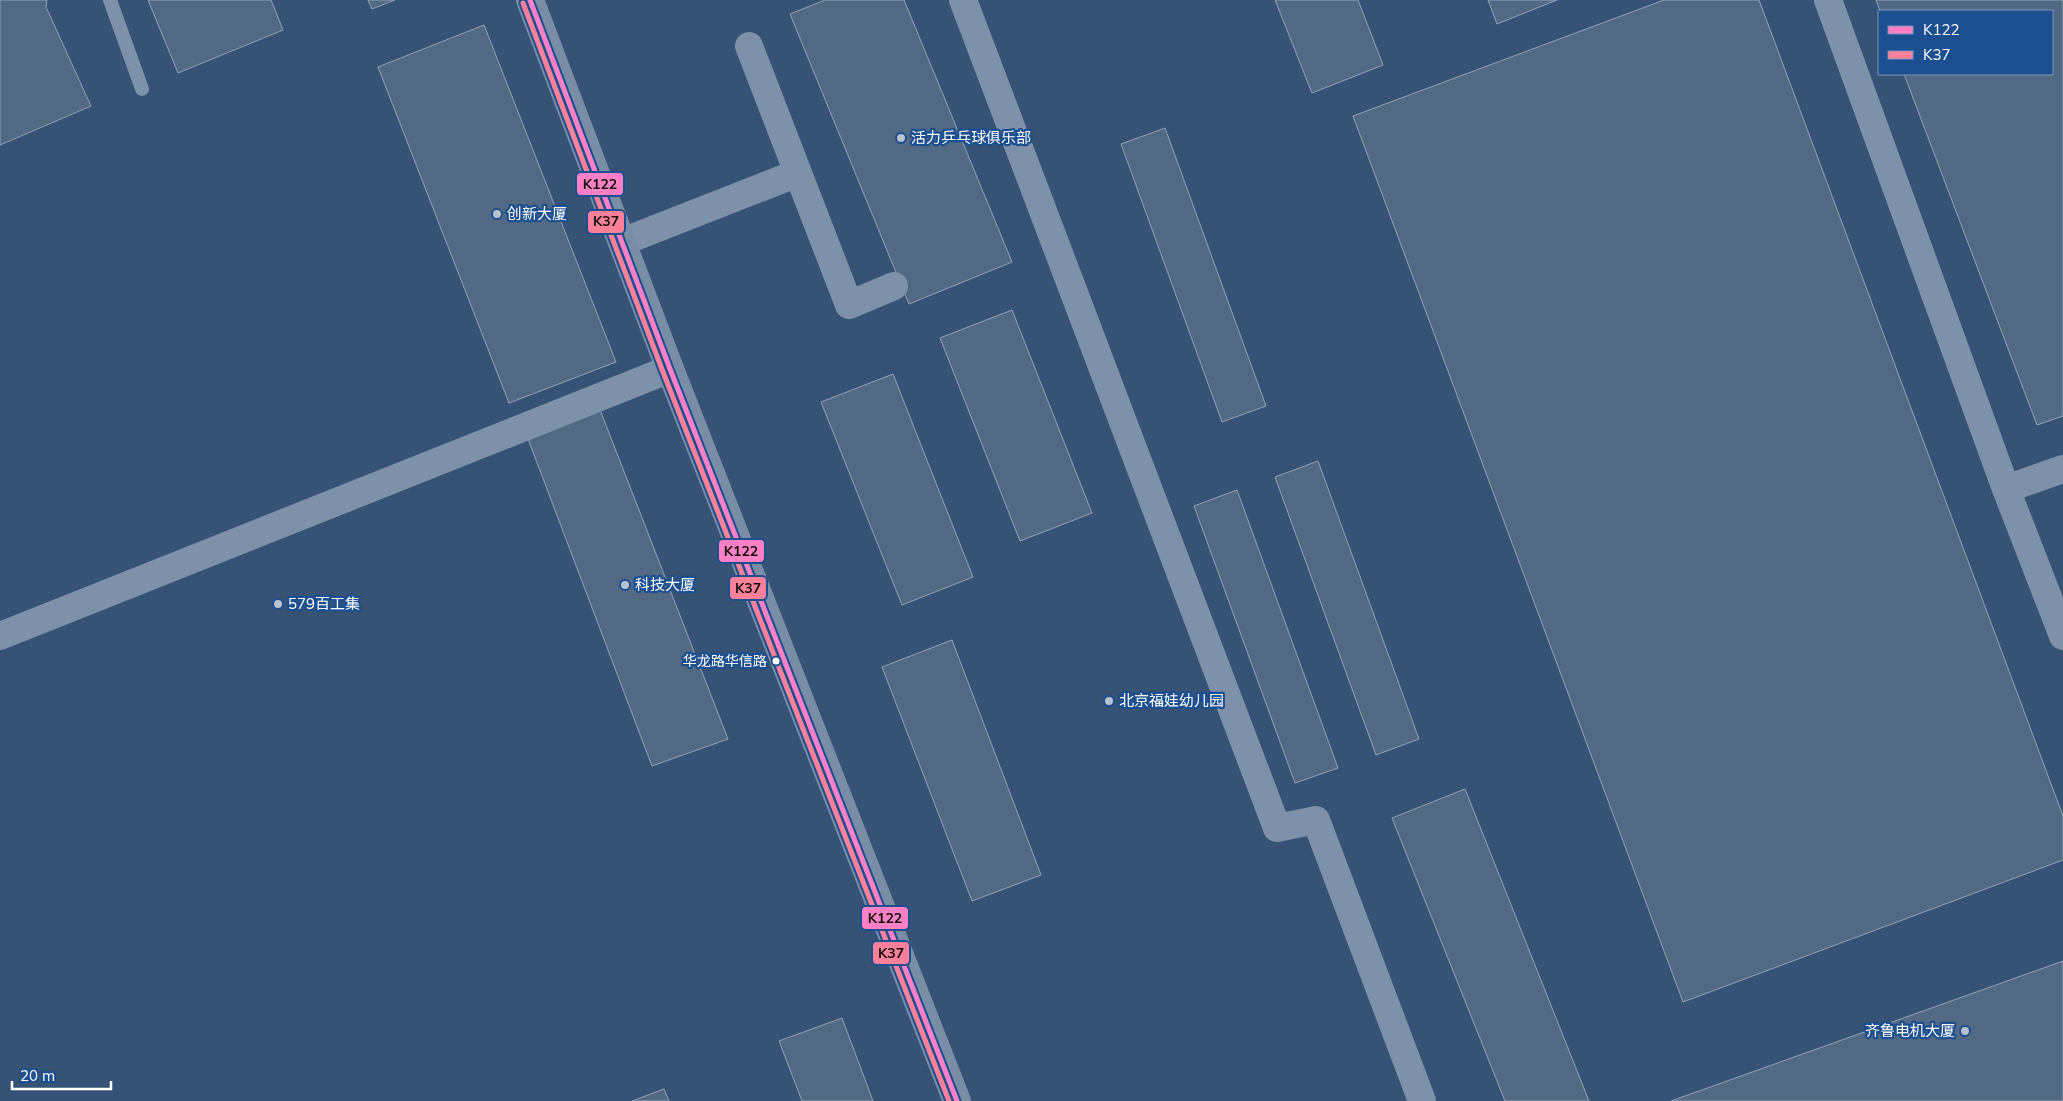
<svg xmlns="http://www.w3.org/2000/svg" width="2063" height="1101" viewBox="0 0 2063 1101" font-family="Mulish,'Noto Sans SC',sans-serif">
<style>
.building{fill:#526984;stroke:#92a2b6}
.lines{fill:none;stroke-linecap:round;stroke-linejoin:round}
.service{stroke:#7d92a8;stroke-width:14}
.minor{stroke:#7d92a8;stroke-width:28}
.secondary{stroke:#798da4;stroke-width:28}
.bus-1-casing{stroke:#1b4f8f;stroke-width:9}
.bus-2-casing{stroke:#1b4f8f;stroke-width:9}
.bus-1{stroke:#ff80c5;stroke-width:5}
.bus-2{stroke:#ff8098;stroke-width:5}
.poi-dot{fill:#b9c2ce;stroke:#1b4f8f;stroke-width:2}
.bus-dot{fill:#fff;stroke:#1b4f8f;stroke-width:2}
.labels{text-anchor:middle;stroke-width:4.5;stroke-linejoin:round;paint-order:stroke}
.bus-label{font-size:14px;fill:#fff;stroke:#1b4f8f;text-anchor:end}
.poi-label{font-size:15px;fill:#fff;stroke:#1b4f8f;text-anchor:start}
.line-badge{stroke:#1b4f8f;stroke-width:2}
.pale-badge-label{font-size:14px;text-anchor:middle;font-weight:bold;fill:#111}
</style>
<rect width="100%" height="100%" fill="#365274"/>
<path class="building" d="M0 0H47L46 7 91 106 0 145Z
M148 0H271L283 30 178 73Z
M368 0H395L372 9Z
M825 0H904L1012 262 909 304 790 14Z
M1275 0H1358L1383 65 1312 93Z
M1488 0H1557L1497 24Z
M1664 0H1759L2063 816V860L1683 1002 1353 116Z
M1876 0H2063V416L2037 425 1904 74H2052V11H1880Z
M484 25 616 362 509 403 378 67Z
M1165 128 1266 406 1222 422 1121 144Z
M1012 310 1092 513 1020 541 940 338Z
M893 374 973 577 902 605 821 402Z
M597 402 728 739 652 766 525 431Z
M1318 461 1419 739 1376 755 1275 477Z
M1237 490 1338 768 1295 783 1194 506Z
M952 640 1041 875 972 901 882 667Z
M1465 789 1589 1101H1505L1392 818Z
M2063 961V1101H1671Z
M842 1018 873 1101H802L779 1041Z
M664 1089 669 1101H632Z"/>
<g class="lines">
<path class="service" d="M110 0 142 89"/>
<path class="minor" d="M963 0 1277 828 1316 820 1422 1101
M1828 0 2006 489 2063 469
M749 46 798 173
M622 242 798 173 849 305 894 286
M2006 489 2063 636
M0 636 670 369"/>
<path class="secondary" d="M530 0 670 369 957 1101"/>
<g class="bus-1-casing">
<path id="bus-1" d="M530 0 670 369 957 1101"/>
</g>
<g class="bus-2-casing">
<path id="bus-2" d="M523 3 663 372 949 1101"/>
</g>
<use href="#bus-1" class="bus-1"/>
<use href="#bus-2" class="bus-2"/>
</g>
<g class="poi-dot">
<circle cx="901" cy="138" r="5"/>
<circle cx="497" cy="214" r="5"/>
<circle cx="625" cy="585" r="5"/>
<circle cx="278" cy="604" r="5"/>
<circle cx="1109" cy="701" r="5"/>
<circle cx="1965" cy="1031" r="5"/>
</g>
<circle class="bus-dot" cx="776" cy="661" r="4.5"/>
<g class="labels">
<g class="bus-label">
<text x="767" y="666">华龙路华信路</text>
</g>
<g class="poi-label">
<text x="911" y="143">活力乒乓球俱乐部</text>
<text x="507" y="219">创新大厦</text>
<text x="635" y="590">科技大厦</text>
<text x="288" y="609">579百工集</text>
<text x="1119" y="706">北京福娃幼儿园</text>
<text x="1955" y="1036" text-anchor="end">齐鲁电机大厦</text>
</g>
</g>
<g class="line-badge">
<rect x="576" y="172" width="48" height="24" rx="5" fill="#ff80c5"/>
<rect x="587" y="210" width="38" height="24" rx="5" fill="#ff8098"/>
<rect x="718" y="539" width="47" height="24" rx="5" fill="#ff80c5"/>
<rect x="729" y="576" width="38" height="24" rx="5" fill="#ff8098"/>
<rect x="861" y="906" width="48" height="24" rx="5" fill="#ff80c5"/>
<rect x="872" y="941" width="38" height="24" rx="5" fill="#ff8098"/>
</g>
<g class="pale-badge-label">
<text x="600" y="189">K122</text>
<text x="606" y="226">K37</text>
<text x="741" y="556">K122</text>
<text x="748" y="593">K37</text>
<text x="885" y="923">K122</text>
<text x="891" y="958">K37</text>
</g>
<rect x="1878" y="10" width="175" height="65" fill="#1b4f8f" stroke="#7695bc"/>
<rect x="1888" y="26" width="25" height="8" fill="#ff80c5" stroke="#7695bc"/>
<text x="1923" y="35" font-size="15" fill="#ffffff">K122</text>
<rect x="1888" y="51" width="25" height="8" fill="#ff8098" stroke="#7695bc"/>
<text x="1923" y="60" font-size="15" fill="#ffffff">K37</text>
<path d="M12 1081v8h99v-8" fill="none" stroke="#ffffff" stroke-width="2.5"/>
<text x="20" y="1081" font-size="15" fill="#ffffff" stroke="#1b4f8f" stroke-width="4" paint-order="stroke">20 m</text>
</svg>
